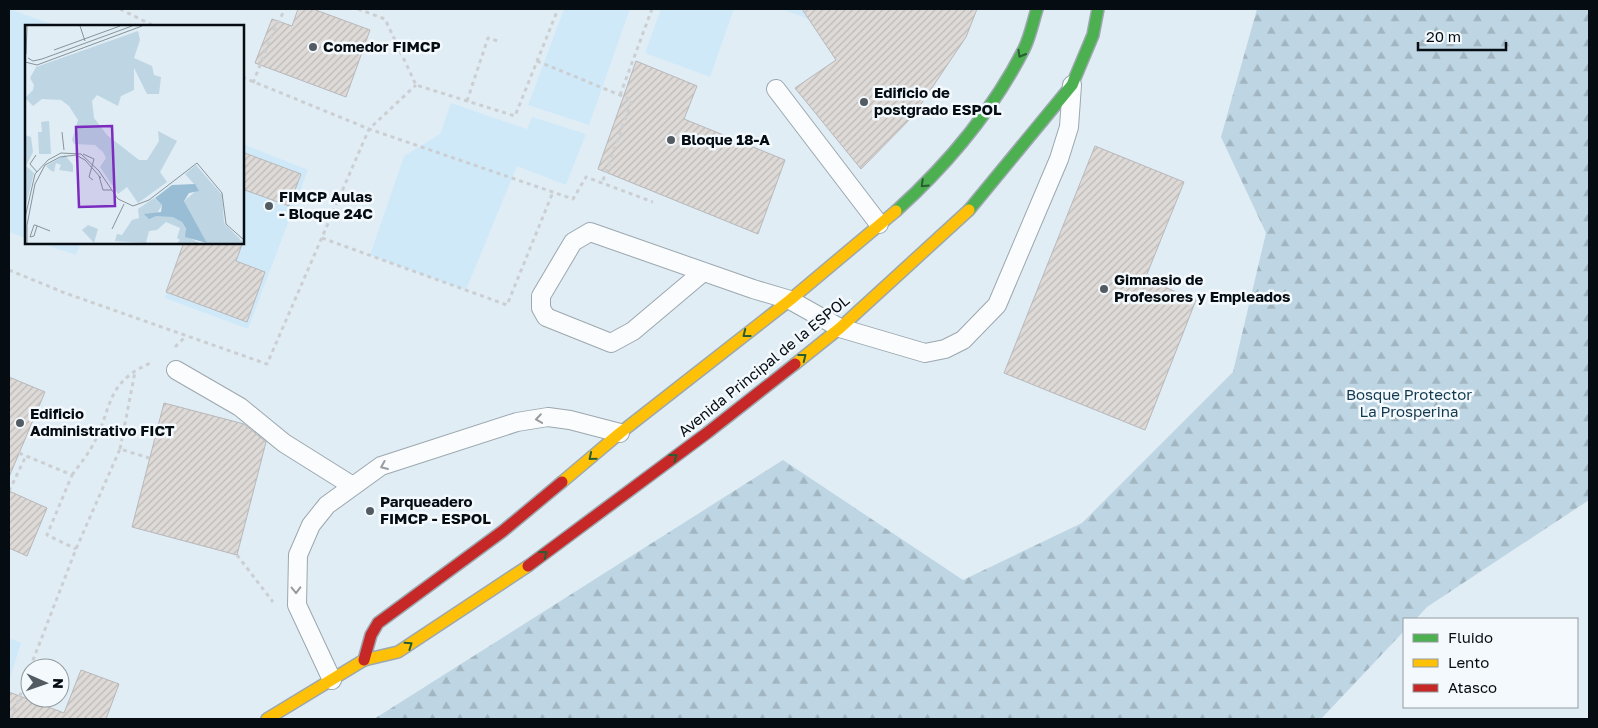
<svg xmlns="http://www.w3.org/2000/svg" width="1598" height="728" viewBox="0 0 1598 728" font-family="'Golos Text',sans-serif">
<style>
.built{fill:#d0e9f9}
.forest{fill:url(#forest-firs)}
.building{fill:url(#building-hatch);stroke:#b8b8ba}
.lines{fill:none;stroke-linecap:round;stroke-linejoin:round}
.lane-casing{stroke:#9ca7ae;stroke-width:20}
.fast-casing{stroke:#9ca7ae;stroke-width:14}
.slow-casing{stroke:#9ca7ae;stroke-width:14}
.jam-casing{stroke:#9ca7ae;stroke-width:14}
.path{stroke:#cccfd2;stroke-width:3;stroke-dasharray:4 4;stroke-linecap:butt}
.lane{stroke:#fafcfe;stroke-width:18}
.fast{stroke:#4caf50;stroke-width:11}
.slow{stroke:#ffc107;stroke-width:11}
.jam{stroke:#c62828;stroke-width:11}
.oneway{stroke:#285e32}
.oneway2{stroke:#989ca0}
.poi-dot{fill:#525b62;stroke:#f3f9fd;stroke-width:2}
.labels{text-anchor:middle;stroke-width:5;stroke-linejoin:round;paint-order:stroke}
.poi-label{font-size:15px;font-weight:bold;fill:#050d13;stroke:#f3f9fd;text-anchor:start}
.street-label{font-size:15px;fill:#050d13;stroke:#f3f9fd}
.park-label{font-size:15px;fill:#11394f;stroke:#f3f9fd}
.inset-road{fill:none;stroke:#88939b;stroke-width:1}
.view{fill:#7b2cbf;fill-opacity:0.15;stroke:#7b2cbf;stroke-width:2.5}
.inset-edge{fill:none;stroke:#050d13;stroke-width:2.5}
</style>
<defs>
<pattern id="forest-firs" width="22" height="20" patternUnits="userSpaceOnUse" patternTransform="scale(1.25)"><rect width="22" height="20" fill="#bed5e3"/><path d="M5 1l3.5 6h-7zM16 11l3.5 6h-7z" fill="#a2b6c2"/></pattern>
<pattern id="building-hatch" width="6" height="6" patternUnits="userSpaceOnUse" patternTransform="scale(1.25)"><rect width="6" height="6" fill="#dedad8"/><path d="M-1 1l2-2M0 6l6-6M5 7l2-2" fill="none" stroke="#bdbab8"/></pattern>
</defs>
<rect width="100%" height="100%" fill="#e0edf5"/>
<path class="built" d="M9 9 58 26H26V238L9 232Z
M564 9H630L589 125 528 105Z
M661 9H734L710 77 645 53Z
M781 9H812L809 19Z
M451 103 527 129 532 117 586 134 566 185 517 166 466 290 370 255 404 156 440 134Z
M243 144 308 170 248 329 165 298 184 243 242 242Z
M40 243H81L76 255Z
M9 638 21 643 9 681Z"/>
<path class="forest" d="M1257 9H1589V500L1427 607 1416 619H1404V631L1321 719H374L783 460 963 580 1082 523 1233 372 1266 233 1221 137Z"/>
<path class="building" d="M298 9H313L370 30 346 97 255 63 272 19 292 26Z
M802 9H977L966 37 913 116 861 169 795 88 836 60Z
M636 61 697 86 684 119 785 160 758 234 598 169Z
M1095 146 1184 182 1145 279 1196 300 1145 430 1004 373Z
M242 152 301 174 289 206 242 189Z
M184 242H243L236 261 265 272 247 322 166 292Z
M9 377 45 392 9 477Z
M164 403 244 424 266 442 237 555 132 527Z
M9 491 47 508 27 556 9 548Z
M81 670 119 684 106 719H9V692L64 713Z"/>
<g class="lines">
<g class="lane-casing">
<path id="lane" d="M776 89 879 224
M703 272 633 331 611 343 546 317 541 308V296L573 242 590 232 753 289 790 300 840 328 925 353 945 349 963 340 997 305 1059 159 1069 127 1072 85
M176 370 240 407 284 443 351 485
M332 680 297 605 298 555 311 525 327 505 381 466 517 422 548 417 570 420 620 433"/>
</g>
<g class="fast-casing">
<path id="fast" d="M969 210 1072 85 1093 35 1098 9
M896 211C948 164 992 112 1024 49 1030 37 1033 22 1037 9"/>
</g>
<g class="slow-casing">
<path id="slow" d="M795 364 840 328 969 210
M562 482 620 433 790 300 896 211
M267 719 364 660 398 652 528 566"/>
</g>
<g class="jam-casing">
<path id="jam" d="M528 566 707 433 795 364
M364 660 371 635 378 623 503 531 562 482"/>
</g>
<path class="path" d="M120 9 154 26
M358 9 385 19 416 85 515 116 558 9
M537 61 632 100 602 183
M242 77 369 129 573 199 586 177 653 202
M253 83 273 32 285 9
M620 95 652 9
M467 101 488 38 498 41
M322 238 507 305 553 192
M9 270 65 293 267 364 369 129 416 85
M175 347 186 336
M120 449 135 372
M19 453 72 475 47 535 76 549
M72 475C78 467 85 458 90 450 114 410 102 383 153 362
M9 491 26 456
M237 555 273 602
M30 668 76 549 120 449 149 458
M11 719 30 669"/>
<use href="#lane" class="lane"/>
<use href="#fast" class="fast"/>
<use href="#slow" class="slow"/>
<use href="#jam" class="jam"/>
</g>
<defs><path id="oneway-chevron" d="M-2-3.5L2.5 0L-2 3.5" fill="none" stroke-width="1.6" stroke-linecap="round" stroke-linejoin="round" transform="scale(1.25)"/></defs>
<g class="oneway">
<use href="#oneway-chevron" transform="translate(1021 54) rotate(120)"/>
<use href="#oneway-chevron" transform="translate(924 184) rotate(136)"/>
<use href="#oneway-chevron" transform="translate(746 334) rotate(142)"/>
<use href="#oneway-chevron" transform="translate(803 357) rotate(-38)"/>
<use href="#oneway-chevron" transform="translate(592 457) rotate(140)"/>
<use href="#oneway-chevron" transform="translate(674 457) rotate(-36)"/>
<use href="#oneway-chevron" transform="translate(544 554) rotate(-36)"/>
<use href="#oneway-chevron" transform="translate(409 645) rotate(-34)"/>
</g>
<g class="oneway2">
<use href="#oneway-chevron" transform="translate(539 419) rotate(172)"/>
<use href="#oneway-chevron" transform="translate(384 466) rotate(157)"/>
<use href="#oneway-chevron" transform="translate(296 590) rotate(89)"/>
</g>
<g class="poi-dot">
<circle cx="313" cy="47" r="5"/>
<circle cx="864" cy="102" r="5"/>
<circle cx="671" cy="140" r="5"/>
<circle cx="269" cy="206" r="5"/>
<circle cx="1104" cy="289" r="5"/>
<circle cx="20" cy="423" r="5"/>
<circle cx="370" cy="511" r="5"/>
</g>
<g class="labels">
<g class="poi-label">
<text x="323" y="52">Comedor FIMCP</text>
<text x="874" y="98">Edificio de<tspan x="874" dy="17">postgrado ESPOL</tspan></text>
<text x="681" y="145">Bloque 18-A</text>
<text x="279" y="202">FIMCP Aulas<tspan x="279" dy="17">- Bloque 24C</tspan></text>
<text x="1114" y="285">Gimnasio de<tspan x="1114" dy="17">Profesores y Empleados</tspan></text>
<text x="30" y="419">Edificio<tspan x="30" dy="17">Administrativo FICT</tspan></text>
<text x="380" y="507">Parqueadero<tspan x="380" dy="17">FIMCP - ESPOL</tspan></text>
</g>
<g class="street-label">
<text transform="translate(764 366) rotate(-39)" y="5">Avenida Principal de la ESPOL</text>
</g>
<g class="park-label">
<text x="1409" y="400">Bosque Protector<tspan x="1409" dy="17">La Prosperina</tspan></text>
</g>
</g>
<g transform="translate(25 25)">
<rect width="219" height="219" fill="#e0edf5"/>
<path d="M63 200 73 204 69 218 57 205Z" fill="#bed5e3"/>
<path d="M113 6 115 15 109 33 127 41 129 50 136 52 134 69H122L109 43V65L96 71 93 81 72 70 67 76 69 93 82 110 114 135H122L134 116 133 106 152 116 135 147 142 157 113 178 102 162 93 169 75 142 81 133 78 127 70 120 49 119 47 115 53 95 44 81 36 75 17 74 8 81 0 73 8 65 9 60 5 53 11 42ZM0 110 6 112 8 127 1 141 9 148 0 184ZM40 130 48 140V147L34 145 36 140 31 138 29 147 25 145 21 141ZM171 140 197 170 199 198 219 218H182L159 176 171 166 169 159 160 149ZM129 173 137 180 131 190 148 191 157 197 165 213 174 218H152L155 215 152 213 155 203 141 197 132 205 124 206 121 218 90 216 92 209 97 210 107 195 114 193 113 184Z" fill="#bed5e3"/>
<path d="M24 96 26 129H14L13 107H17L16 97Z" fill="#bed5e3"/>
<path d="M170 159 174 166 164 168 159 176 182 218 160 212 161 204 157 197 148 192 131 191 124 194 119 189 136 187 137 180 130 173 147 160Z" fill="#98bdd5"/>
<path class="inset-road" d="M55 1 60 16M29 25 95 1M1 29 2 1M3 33 8 36 17 34 107 1M0 37 12 40 117 1M37 107 39 125M58 129 69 134 64 152 68 155M11 130 5 139 12 147M74 151 78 165H87M0 193 10 149 23 135 36 128 56 129 74 146 93 174 108 181 124 175 172 138 197 168 201 199 219 215M12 201 9 211 5 212 9 200H10L25 206M87 204 99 179M2 218V200L10 159 20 140 35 132 51 130 60 135 76 153"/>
<path class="view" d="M87 101 90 181 54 182 51 102Z"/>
<rect width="219" height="219" class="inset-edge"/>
</g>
<rect width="1598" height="728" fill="none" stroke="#050d13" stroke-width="20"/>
<rect x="1403" y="618" width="175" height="90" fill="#f3f9fd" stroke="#949b9f"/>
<rect x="1413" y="634" width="25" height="8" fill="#4caf50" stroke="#949b9f"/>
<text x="1448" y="643" font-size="15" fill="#050d13">Fluido</text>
<rect x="1413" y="659" width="25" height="8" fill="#ffc107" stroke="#949b9f"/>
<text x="1448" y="668" font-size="15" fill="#050d13">Lento</text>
<rect x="1413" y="684" width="25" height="8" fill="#c62828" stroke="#949b9f"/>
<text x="1448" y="693" font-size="15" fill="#050d13">Atasco</text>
<g transform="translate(45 683) rotate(92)"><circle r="24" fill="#f3f9fd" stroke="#949b9f"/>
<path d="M0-4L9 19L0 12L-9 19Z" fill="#525b62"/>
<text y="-8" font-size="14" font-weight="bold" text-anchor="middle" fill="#050d13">N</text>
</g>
<path d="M1418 42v8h88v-8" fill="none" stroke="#050d13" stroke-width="2.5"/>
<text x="1426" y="42" font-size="15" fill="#050d13" stroke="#f3f9fd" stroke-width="4" paint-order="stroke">20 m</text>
</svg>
